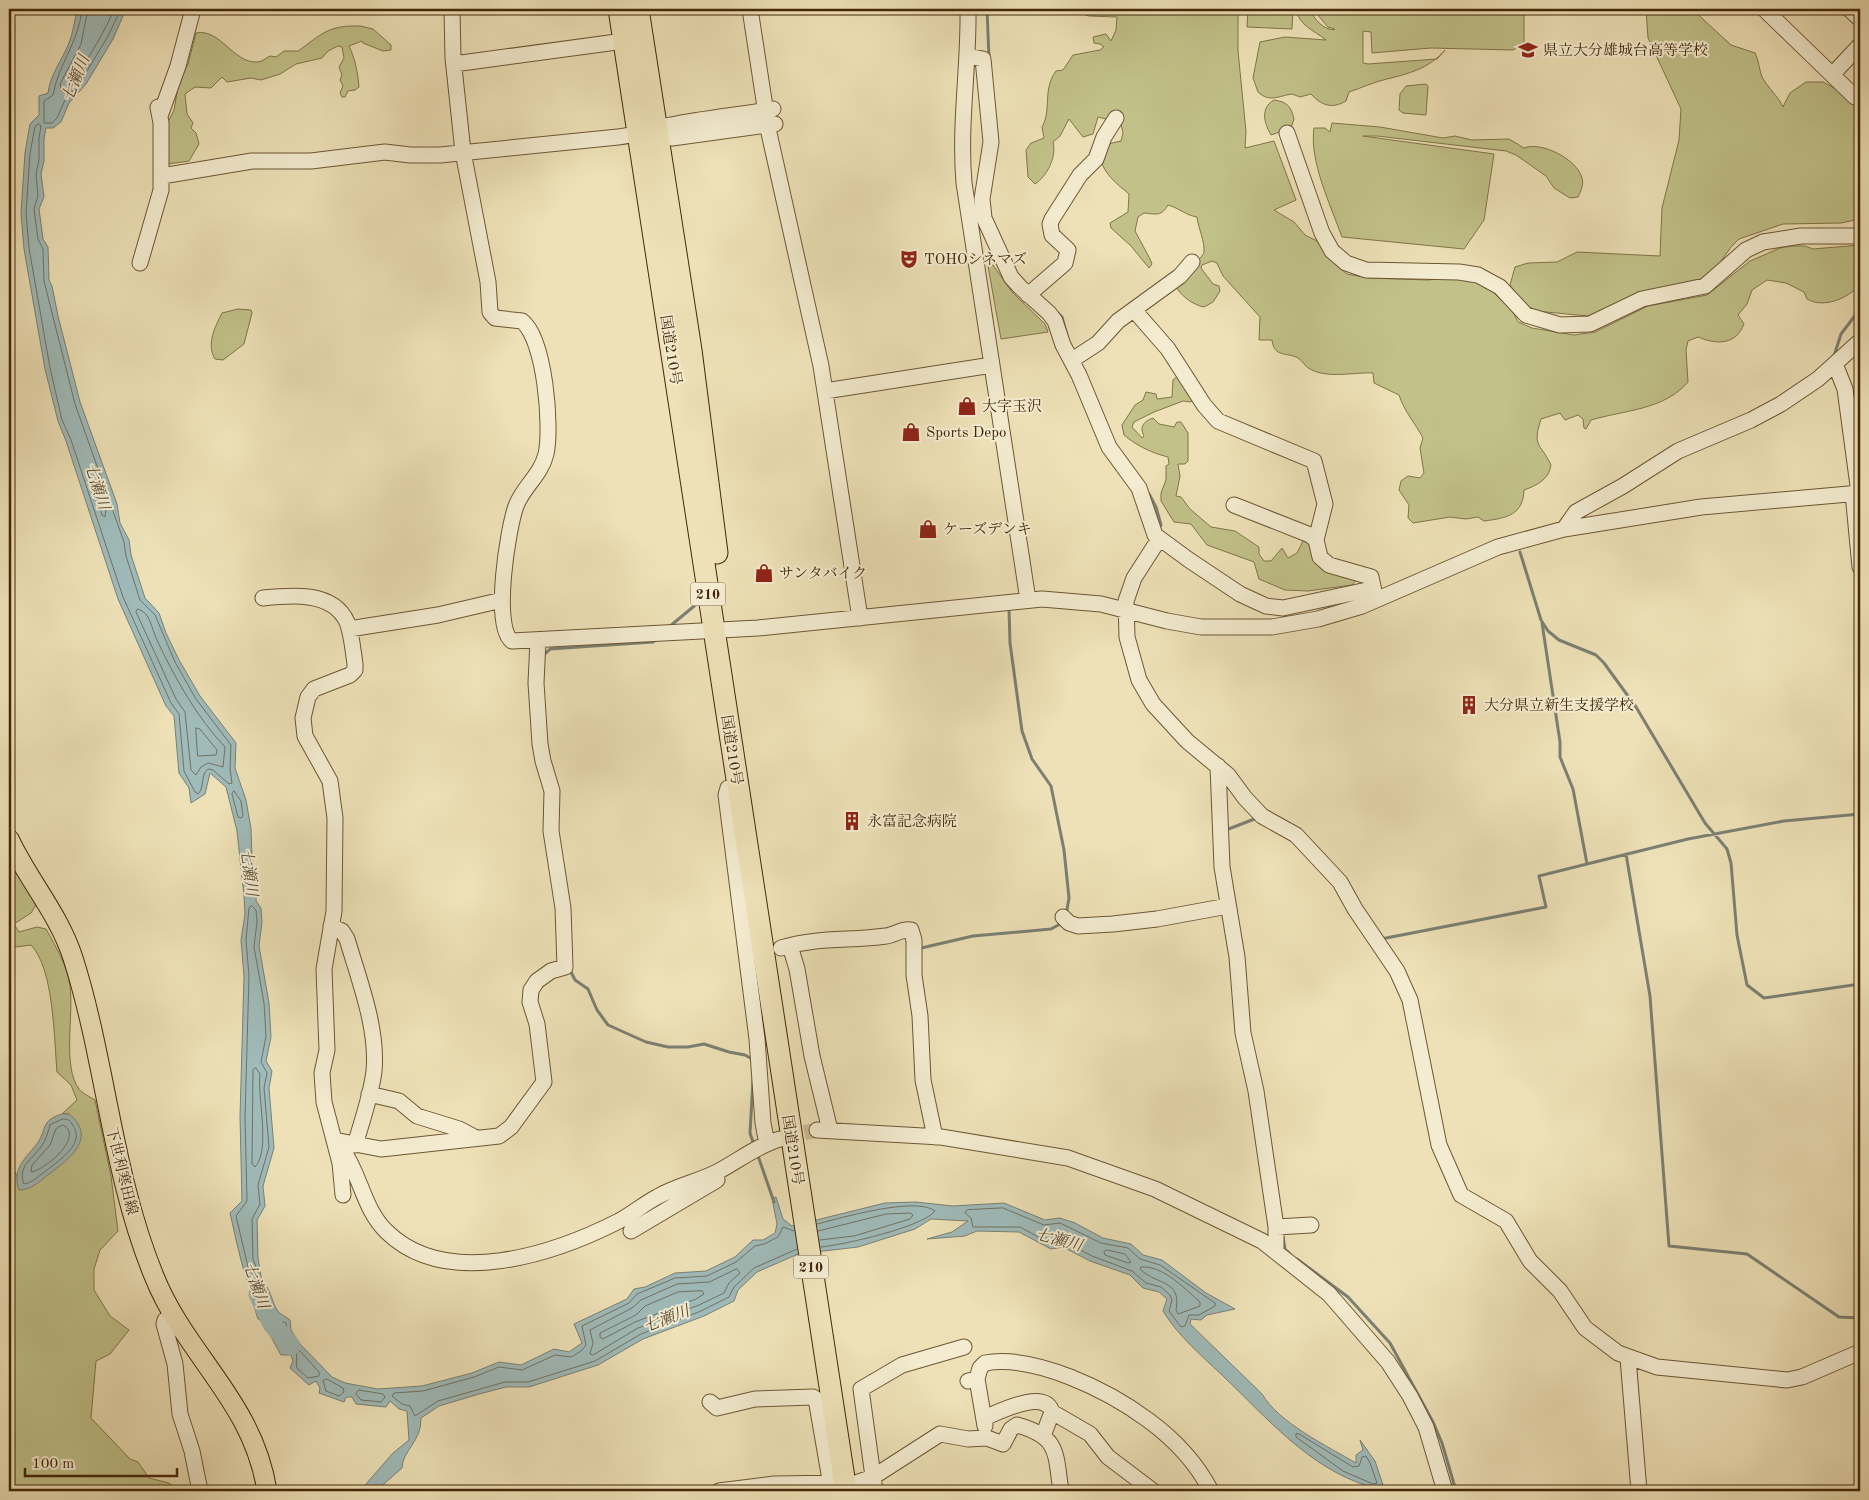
<svg xmlns="http://www.w3.org/2000/svg" width="1869" height="1500" viewBox="0 0 1869 1500" font-family="'Old Standard TT','Noto Serif JP',serif">
<style>
.green{fill:#c1c189;stroke:#827449}
.water{fill:#9fbbba;stroke:#7b8073}
.lines{fill:none;stroke-linecap:round;stroke-linejoin:round}
.shore{stroke:#727162;stroke-width:1}
.stream{stroke:#7b8073;stroke-width:3}
.river{stroke:#9fbbba;stroke-width:19}
.minor-tunnel{stroke:#ccbc94;stroke-width:15;stroke-dasharray:15 8;stroke-linecap:butt}
.minor-casing{stroke:#6e5634;stroke-width:17}
.major-casing{stroke:#442709;stroke-width:21}
.highway-casing{stroke:#442709;stroke-width:23}
.minor{stroke:#f4ecd0;stroke-width:15}
.major{stroke:#eee1b7;stroke-width:19}
.highway{stroke:#eee1b7;stroke-width:21}
.labels{text-anchor:middle;stroke-width:4;stroke-linejoin:round;paint-order:stroke}
.shield{fill:#f4ecd0;stroke:#796245;stroke-width:1}
.shield-label{font-size:14px;font-weight:bold;fill:#442709}
.poi-label{font-size:15px;fill:#442709;stroke:#f4ecd0;text-anchor:start}
.street-label{font-size:15px;fill:#442709;stroke:#f4ecd0}
.water-label{font-size:16px;font-style:italic;fill:#5b4c35;stroke:#f4ecd0}
</style>
<rect width="100%" height="100%" fill="#eee1b7"/>
<filter id="stains"><feTurbulence type="fractalNoise" baseFrequency=".004" numOctaves="4"/><feColorMatrix values="0 0 0 0 .2 0 0 0 0 .09 0 0 0 0 .02 0 0 0 .5 -.17"/></filter>
<radialGradient id="worn" r=".72"><stop offset=".6" stop-color="#630" stop-opacity="0"/><stop offset="1" stop-color="#630" stop-opacity=".3"/></radialGradient>
<path class="green" d="M1069 9H1238V51L1246 132 1245 148 1274 141 1296 200 1274 210 1294 222 1305 235 1317 241 1335 264 1347 274 1369 278 1427 280 1462 277 1476 280 1492 291 1513 312 1518 322 1532 328 1574 335 1595 332 1648 306 1707 295 1750 261 1780 248 1791 246H1805L1813 249 1860 245V285C1848 298 1824 309 1807 299L1804 292 1786 283 1767 280 1752 290 1747 304 1738 315 1744 324C1736 345 1717 345 1698 337L1688 341 1686 350 1688 382C1664 410 1625 410 1591 420L1586 429 1584 428 1583 419 1578 415 1565 420 1560 413 1541 419C1532 447 1540 442 1551 465 1549 479 1538 485 1524 490 1523 515 1507 518 1484 521L1478 517 1466 519 1450 517 1413 523 1408 518 1409 505 1399 490 1401 481 1408 476 1420 478 1424 473 1420 448 1423 438C1415 423 1404 411 1399 395L1374 383 1373 373C1353 372 1328 379 1310 369 1305 367 1303 361 1298 358 1287 352 1274 358 1272 340H1259L1260 317 1223 276 1217 263 1212 261 1202 265 1201 268 1213 284 1219 286 1220 291 1213 302 1204 307C1193 305 1179 295 1175 284 1180 278 1203 258 1204 252 1205 242 1198 227 1197 217 1185 215 1179 208 1168 205 1161 217 1156 214 1144 213L1138 217 1135 231 1150 259 1152 264 1149 268 1131 246 1111 228 1110 223 1128 212 1129 194C1117 184 1104 174 1100 158L1108 144 1121 141 1123 133 1119 115 1110 120 1098 117 1093 134 1083 137 1069 119 1060 136 1053 142C1057 157 1047 176 1035 184L1028 177 1026 150 1031 143 1044 138 1042 127C1052 110 1042 90 1056 71L1063 70 1073 55 1100 50 1104 47 1100 44 1094 43 1093 37 1106 34 1111 41 1116 30 1117 17 1089 16Z
M1248 9H1293L1292 29 1247 27Z
M1296 9H1310C1314 20 1323 29 1334 30L1335 29 1328 27 1313 9H1524V43L1513 50 1431 48 1372 53 1371 32 1363 31V63L1368 64 1437 59 1445 50C1430 68 1408 74 1387 79 1374 82 1361 88 1349 92L1346 101C1332 109 1322 106 1311 94L1300 97 1292 94C1278 96 1270 103 1258 92L1253 78 1260 42 1285 37 1326 40C1314 30 1299 26 1296 9Z
M1646 9H1692L1731 45 1755 53C1759 61 1759 69 1762 77 1768 88 1778 96 1783 107L1790 93 1806 82H1823L1860 102V219L1841 223 1783 224 1739 239 1731 247 1705 284 1588 316 1536 311 1524 304 1510 285 1515 267 1528 263 1557 262 1577 252 1660 256 1662 208 1679 140 1681 109 1648 38Z
M360 26 373 29 391 45V50L383 51 363 43 362 41 349 46C355 58 358 74 359 87L355 90 348 91 345 97H342L340 93 343 86 340 80 342 75 339 67 344 58 342 47 338 46 328 51 322 58 296 64 280 74 261 80 251 78 227 82 222 77 211 88 195 87 185 94 187 114 193 123 191 128 196 133 199 144 189 161 168 164V122L174 110 179 81 188 64 196 33C220 28 233 63 257 62 263 62 265 58 270 56L276 57 284 51H298C322 34 328 25 360 26Z
M1426 84 1428 86 1426 115 1403 113 1399 110 1400 94 1406 86Z
M1274 100C1287 102 1291 106 1294 119L1291 128 1271 135C1264 123 1260 108 1274 100Z
M1332 123 1380 127 1443 138 1455 136 1472 140 1509 139 1524 148C1541 141 1577 159 1582 178 1584 184 1581 191 1578 197L1570 198 1554 188 1546 176 1516 155 1506 151 1377 136H1363L1494 154 1484 220 1464 249 1342 237C1331 206 1309 161 1314 128H1325L1330 132Z
M993 265 1012 292 1045 324 1048 332 1001 339 988 266Z
M238 309 251 310 252 313 244 344 223 360 215 359C206 344 215 327 222 313Z
M1179 375 1194 395 1191 402 1183 401 1154 412 1134 422 1132 427 1142 438 1144 436C1139 427 1144 421 1153 418L1159 424 1174 427 1177 422H1181L1188 433V461L1185 464H1178L1180 476 1176 496 1181 497 1190 509 1211 527 1235 531 1259 547V554L1264 561H1271L1282 548 1288 558 1297 553 1305 537 1311 538 1315 558 1359 577 1352 585 1308 591 1285 590 1259 579 1254 562 1207 545 1191 524 1174 522 1161 501V493L1166 480V466L1169 464 1168 457C1152 453 1137 446 1124 435L1122 425 1135 405 1143 400 1146 392 1156 394 1157 399 1172 397 1173 380Z
M9 864 38 902 31 913 14 924 19 932 37 927 46 929C56 947 67 965 70 986 74 1015 62 1066 79 1089 82 1093 90 1097 95 1100L111 1176 118 1231 100 1250 94 1269V1290L110 1316 129 1330 110 1354 96 1361 91 1418 130 1459 138 1462 149 1478 169 1483 178 1491H9V1161L21 1183 69 1114H62L77 1100 71 1085 57 1072C54 1038 54 969 31 945L9 948Z"/>
<path class="water" d="M77 9H126L113 39 86 84 69 103 61 122 53 128H46L44 139V161L41 174 44 197 39 209 43 239 48 247 49 280 52 286 58 316 80 402 117 504 120 523 129 540 131 555 145 598 159 613 166 633 179 660 200 696 236 743 235 768 246 800 251 829 252 858 257 882 256 901 261 908 262 922 259 946 269 1003 271 1037 266 1061 272 1071 269 1088 274 1148 263 1186 265 1206 257 1220 258 1258 262 1282C270 1287 272 1302 277 1310 280 1315 286 1316 290 1320L291 1330 300 1344 332 1377 345 1383 378 1389 422 1386 472 1373 499 1362 521 1365 554 1349 569 1352 582 1343 574 1324 627 1299 634 1289 645 1287 675 1273 706 1271 735 1257 753 1240H763L775 1233 777 1224 772 1198 776 1197 783 1219 792 1226 885 1203 916 1202 953 1206 1004 1203 1045 1220 1060 1218 1075 1223 1103 1238 1131 1244 1143 1255 1162 1260 1206 1293 1235 1309 1207 1315 1201 1320 1191 1319 1190 1324 1262 1394C1279 1423 1327 1446 1356 1463V1455L1363 1450 1360 1440 1375 1461 1385 1491H1371L1368 1486C1309 1468 1266 1417 1223 1376 1201 1355 1179 1337 1163 1311L1167 1299 1159 1292 1143 1288 1130 1275 1090 1261 1063 1247 1051 1249 1019 1232 977 1231 965 1236 927 1239 952 1232 968 1221 931 1219 915 1229 858 1247 798 1254 757 1272 738 1290 734 1301 704 1316 643 1339 598 1365 529 1387H506L479 1394 439 1406 421 1418C422 1441 402 1451 402 1468L376 1491H360L393 1453 409 1440 407 1411 399 1409 390 1401 386 1407 356 1404 352 1397H346L344 1402 319 1393 320 1388 316 1381 309 1385 290 1368 293 1361 291 1355H281L271 1337 274 1320 269 1317 262 1321 258 1319C254 1309 254 1299 250 1289 241 1265 236 1239 230 1213L242 1201 240 1117 244 976 241 940 245 914 244 896 237 831 226 787 210 773 205 794 191 803 189 788 179 773 174 716 166 706 118 599 66 441 58 421 45 369 24 249 21 213 25 153 30 124 39 115V96L48 93C50 75 62 60 69 43 73 32 75 20 77 9Z
M62 1114H69C98 1138 69 1159 49 1174 40 1181 31 1190 19 1190 12 1169 24 1160 36 1145 48 1130 39 1121 62 1114Z"/>
<g class="lines">
<path class="shore" d="M82 9C79 42 58 65 53 95L44 101V123H52L57 118 65 100 81 81 108 36 121 9
M88 9 81 44 60 84 62 92C73 87 110 23 114 9
M39 124 41 126 39 138V160L36 174 38 196 34 209 38 239 43 249 44 281 75 404 124 542 126 556 140 600 155 615 175 662 196 699 231 745 230 769 232 783 229 784 213 770 208 769C200 775 205 787 198 794L195 792 184 771 179 714 171 703 123 597 71 440 62 420 50 368 29 248 26 213 30 153 35 127Z
M95 486 98 487 106 508 105 517 102 515 94 489Z
M138 609C151 613 151 628 157 640 173 675 198 719 225 747L223 767 208 763 201 767 196 775 191 770 185 712 176 699 136 612Z
M196 728 200 729 217 750 216 755 198 756Z
M234 791 241 801 243 816 241 818 238 817 232 794Z
M252 906 256 910 257 922 254 947 264 1003 266 1036 261 1062 267 1073 264 1088 269 1147 258 1185 260 1204 252 1219 253 1259 256 1267 253 1274 248 1267 236 1216 247 1201 245 1117 249 976 246 940 249 908Z
M256 1068 260 1074C257 1097 271 1150 255 1167L252 1164 253 1070Z
M63 1119C68 1119 69 1120 72 1124 87 1143 59 1160 47 1170 40 1175 32 1183 24 1184 17 1167 32 1159 41 1147 46 1140 48 1133 50 1125Z
M63 1125C86 1137 43 1171 31 1172L32 1165 50 1145 56 1129Z
M1003 1208 1044 1225 1060 1223 1101 1243 1128 1248 1140 1259 1160 1265 1215 1303V1306L1199 1315H1189L1185 1326 1181 1327 1169 1311 1172 1300 1170 1295 1161 1287 1146 1283 1132 1271 1092 1256 1065 1242 1051 1244 1020 1227H973L971 1218 965 1213 967 1210Z
M817 1224C841 1218 916 1196 935 1211 923 1227 843 1245 821 1247
M794 1231 783 1227 778 1237 764 1244 755 1246 736 1262 707 1276 675 1278 637 1294 629 1303 582 1326 586 1345 581 1351 571 1357 555 1355 522 1370 499 1367 474 1377 423 1391 394 1393 392 1396 402 1404 410 1406 415 1416 438 1401 505 1382H528L595 1361 641 1334 701 1311 729 1297 734 1287 754 1268 797 1249
M818 1231 886 1214 910 1213 913 1215 910 1219 854 1236 820 1240
M1107 1250 1125 1254 1131 1262 1128 1263 1105 1255 1104 1252Z
M1141 1267C1163 1265 1185 1289 1200 1302V1306L1178 1314 1176 1310C1182 1280 1157 1285 1141 1270Z
M737 1269 740 1273 729 1283 724 1293 699 1305 638 1328 593 1355 590 1354 593 1343 590 1330 632 1308 641 1300 677 1284 709 1282Z
M257 1286 262 1288 271 1309 270 1312 261 1313Z
M702 1291 704 1294 696 1299 635 1322 603 1339 600 1337V1333L636 1315 645 1306 678 1292Z
M280 1321 286 1323 287 1332 296 1347 295 1350 284 1348 277 1336Z
M297 1351H300L319 1372V1376L308 1378 297 1368Z
M327 1379 343 1388 344 1392 339 1396 326 1391 323 1381Z
M359 1390 383 1394 385 1397 381 1402 361 1400 356 1394Z
M1299 1434 1353 1467 1359 1466 1362 1457 1366 1456 1370 1463 1377 1483 1373 1484 1343 1471 1296 1437V1434Z"/>
<path class="stream" d="M987 9 989 58
M1058 313 1062 317 1066 332
M1834 356 1841 334 1860 309
M1149 494 1156 507 1161 525 1158 529
M1520 552 1541 620 1548 631 1559 640 1596 655 1604 663 1636 707 1705 823 1727 849 1731 863 1737 935 1747 985 1764 998 1860 984
M1009 609 1010 643 1022 731 1032 759 1051 786 1064 850 1069 898 1066 915
M1542 623 1560 742V757L1573 789 1587 864 1688 839 1784 821 1860 814
M669 627 699 602
M543 656 550 649 653 642 657 639
M1226 830 1257 818
M1626 854 1650 996 1669 1246 1747 1254 1839 1317 1860 1318
M1381 939 1546 907 1539 876 1587 864
M917 949 973 936 1051 929 1062 923
M570 970 575 980 588 989 597 1010 608 1025 646 1042 668 1047H688L704 1044 729 1052 745 1055 752 1059
M753 1080 750 1133 754 1145
M757 1153 774 1202
M1283 1237 1285 1249 1290 1254
M1297 1259 1348 1297 1390 1343 1433 1422 1442 1443 1456 1491"/>
<path class="river" d="M258 1294 272 1324 291 1346"/>
<path class="minor-tunnel" d="M782 1138 817 1130"/>
<g class="minor-casing">
<path id="minor" d="M452 9 453 58 463 152 488 282 490 312 495 318 522 321C545 339 552 427 546 454 541 475 523 487 516 506 508 528 492 627 512 641L758 628 1042 599 1101 604 1167 621 1201 627H1272L1318 619 1362 606 1498 547 1564 529 1701 507 1860 493
M750 9 769 133 821 366 860 618
M968 9C969 67 959 124 964 183L1028 600
M1764 9 1855 97
M1849 9 1860 19
M967 56 983 59 991 142 982 199 984 218 1011 277 1020 287 1049 313 1055 321 1063 345 1079 375 1109 447 1139 488 1155 535 1189 560 1240 594 1266 606 1283 608 1367 590 1374 591 1378 599
M454 64 624 41
M1833 74 1860 45
M160 116 178 66 193 9
M1287 133 1322 233 1332 251 1346 263 1366 270 1459 272 1478 275 1500 287 1526 315 1560 325 1590 324 1642 299 1705 286 1746 250 1763 242 1801 236H1860
M650 137 672 138 775 124
M162 176 252 161H311L385 152 410 155H440L618 137C637 135 653 128 671 125 705 118 739 115 773 109
M140 263 161 190V123L158 107
M1028 295 1065 263 1068 250 1052 235 1050 224 1052 219 1080 175 1096 159 1104 137 1116 118
M1134 310 1168 349 1204 405 1218 421 1314 461 1325 504 1316 540 1320 557 1329 565 1371 577 1374 591
M1072 360 1098 343 1118 321 1180 276 1192 262
M1835 364 1845 389 1859 493
M825 391 992 365
M1853 493 1860 567
M1234 505 1310 535 1316 540
M1564 529 1576 512 1623 486 1678 451 1751 420 1781 404 1818 379 1860 341
M1159 539 1134 578 1126 601 1127 637 1139 680 1153 704 1187 741 1228 775 1245 798 1262 816 1296 835 1340 882 1355 909 1397 971 1410 1000 1439 1145 1461 1195 1506 1221 1530 1261 1560 1291 1585 1328 1618 1353 1657 1367 1787 1380 1802 1377 1860 1352
M263 598C291 595 333 591 347 622 352 635 353 651 355 664V670L350 675 314 689 308 697 303 718 305 736 330 781 335 818 334 911 324 969 327 1050 322 1073 324 1102 340 1163 343 1195
M349 629 438 615 502 600
M1218 766 1222 867 1237 957 1243 1033 1256 1091 1276 1227V1251
M737 785 728 788 726 795 757 1039 763 1123 767 1144
M1063 917 1069 923 1078 926 1113 924 1157 919 1228 906
M331 926 342 931 347 939C359 980 378 1028 374 1071 371 1096 362 1121 355 1145
M790 946 797 969 812 1056 830 1130
M781 948C816 937 850 941 886 936 894 935 904 928 911 930L914 940V975L920 1016 923 1080 935 1137
M369 1094 399 1101 417 1116 459 1129 476 1138
M817 1130 941 1137 1068 1158 1155 1189 1262 1241 1329 1294 1388 1362 1410 1396 1426 1427 1445 1491
M334 1140 381 1149 499 1136 511 1127 544 1082 537 1024 530 1002 531 990 537 981 551 971 565 967 563 908 551 831 552 791 543 761 540 744 536 683 538 640
M342 1149C361 1175 363 1209 387 1232 447 1290 554 1254 619 1221 632 1214 644 1204 657 1197 676 1186 697 1182 717 1172 738 1161 758 1145 780 1139
M1276 1227 1311 1225
M631 1231 717 1180
M173 1316 165 1320 164 1324 175 1364 180 1414 192 1451 200 1491
M1628 1358 1639 1491
M977 1379 980 1368 985 1363C1035 1354 1109 1391 1148 1420 1174 1439 1197 1464 1211 1491
M968 1381 977 1379 985 1426
M710 1402 717 1408 755 1399 813 1397 816 1399 832 1491
M1052 1412 1090 1434 1108 1457 1153 1491
M984 1418C999 1412 1045 1388 1052 1412L1043 1436
M858 1482 873 1477 940 1434 968 1439 987 1438 1003 1444 1011 1429 1017 1425C1060 1437 1055 1453 1061 1491
M719 1491 774 1484 841 1483
M875 1491 861 1389 902 1365 964 1347"/>
</g>
<g class="major-casing">
<path id="major" d="M9 839C28 880 59 914 73 958 106 1062 112 1174 154 1276 186 1356 253 1401 267 1491"/>
</g>
<g class="highway-casing">
<path id="highway" d="M619 9 846 1491
M638 9 691 350 717 553"/>
</g>
<use href="#minor" class="minor"/>
<use href="#major" class="major"/>
<use href="#highway" class="highway"/>
</g>
<defs>
<g id="school-bare" transform="scale(1.5)"><path d="M0-5L7-2L0 1L-7-2ZM-4 1L0 2.5L4 1V4Q0 6-4 4Z" fill="#8f2418" stroke="#f4ecd0" stroke-width="2.5" paint-order="stroke"/></g>
<g id="theatre-bare" transform="scale(1.5)"><path d="M-5-5.5Q0-4 5-5.5V0Q5 5 0 6Q-5 5-5 0ZM-3.3-2.5H-1v1.5H-3.3ZM1-2.5H3.3v1.5H1ZM-2.8 1Q0 5.5 2.8 1Z" fill="#8f2418" stroke="#f4ecd0" stroke-width="2.5" paint-order="stroke"/></g>
<g id="shop-bare" transform="scale(1.5)"><path d="M-5-2.5h2.3a2.7 3.5 0 0 1 5.4 0H5L5.5 6h-11ZM-1.5-2.5h3a1.5 2.3 0 0 0-3 0Z" fill="#8f2418" stroke="#f4ecd0" stroke-width="2.5" paint-order="stroke"/></g>
<g id="building-bare" transform="scale(1.5)"><path d="M-4-6H4V6H1V3H-1V6H-4ZM-2.5-4.3h1.7v1.8h-1.7ZM.8-4.3h1.7v1.8H.8ZM-2.5-1h1.7V.8h-1.7ZM.8-1h1.7V.8H.8Z" fill="#8f2418" stroke="#f4ecd0" stroke-width="2.5" paint-order="stroke"/></g>
</defs>
<g fill-rule="evenodd">
<use href="#school-bare" x="1528" y="50"/>
<use href="#theatre-bare" x="909" y="259"/>
<use href="#shop-bare" x="967" y="406"/>
<use href="#shop-bare" x="911" y="432"/>
<use href="#shop-bare" x="928" y="529"/>
<use href="#shop-bare" x="764" y="573"/>
<use href="#building-bare" x="1469" y="705"/>
<use href="#building-bare" x="852" y="821"/>
</g>
<g class="labels">
<g class="shield">
<rect x="690.5" y="582.5" width="35" height="23" rx="4"/>
<rect x="793.5" y="1255.5" width="35" height="23" rx="4"/>
</g>
<g class="shield-label">
<text x="708" y="599">210</text>
<text x="811" y="1272">210</text>
</g>
<g class="poi-label">
<text x="1543" y="55">県立大分雄城台高等学校</text>
<text x="924" y="264">TOHOシネマズ</text>
<text x="982" y="411">大字玉沢</text>
<text x="926" y="437">Sports Depo</text>
<text x="943" y="534">ケーズデンキ</text>
<text x="779" y="578">サンタバイク</text>
<text x="1484" y="710">大分県立新生支援学校</text>
<text x="867" y="826">永富記念病院</text>
</g>
<g class="street-label">
<text transform="translate(671 350) rotate(81)" y="5">国道210号</text>
<text transform="translate(732 750) rotate(81)" y="5">国道210号</text>
<text transform="translate(793 1150) rotate(81)" y="5">国道210号</text>
<text transform="translate(122 1171) rotate(76)" y="5">下世利寒田線</text>
</g>
<g class="water-label">
<text transform="translate(75 78) rotate(-68)" y="6">七瀬川</text>
<text transform="translate(98 486) rotate(72)" y="6">七瀬川</text>
<text transform="translate(250 872) rotate(83)" y="6">七瀬川</text>
<text transform="translate(1059 1239) rotate(15)" y="6">七瀬川</text>
<text transform="translate(257 1285) rotate(71)" y="6">七瀬川</text>
<text transform="translate(666 1318) rotate(-21)" y="6">七瀬川</text>
</g>
</g>
<rect width="1869" height="1500" fill="none" stroke="#eee1b7" stroke-width="30"/>
<rect x="10" y="10" width="1849" height="1480" fill="none" stroke="#442709" stroke-width="2.5"/>
<rect x="15" y="15" width="1839" height="1470" fill="none" stroke="#442709"/>
<path d="M25 1468v8h152v-8" fill="none" stroke="#442709" stroke-width="2.5"/>
<text x="32" y="1468" font-size="15" fill="#442709" stroke="#f4ecd0" stroke-width="4" paint-order="stroke">100 m</text>
<rect width="100%" height="100%" filter="url(#stains)"/>
<rect width="100%" height="100%" fill="url(#worn)"/>
</svg>
